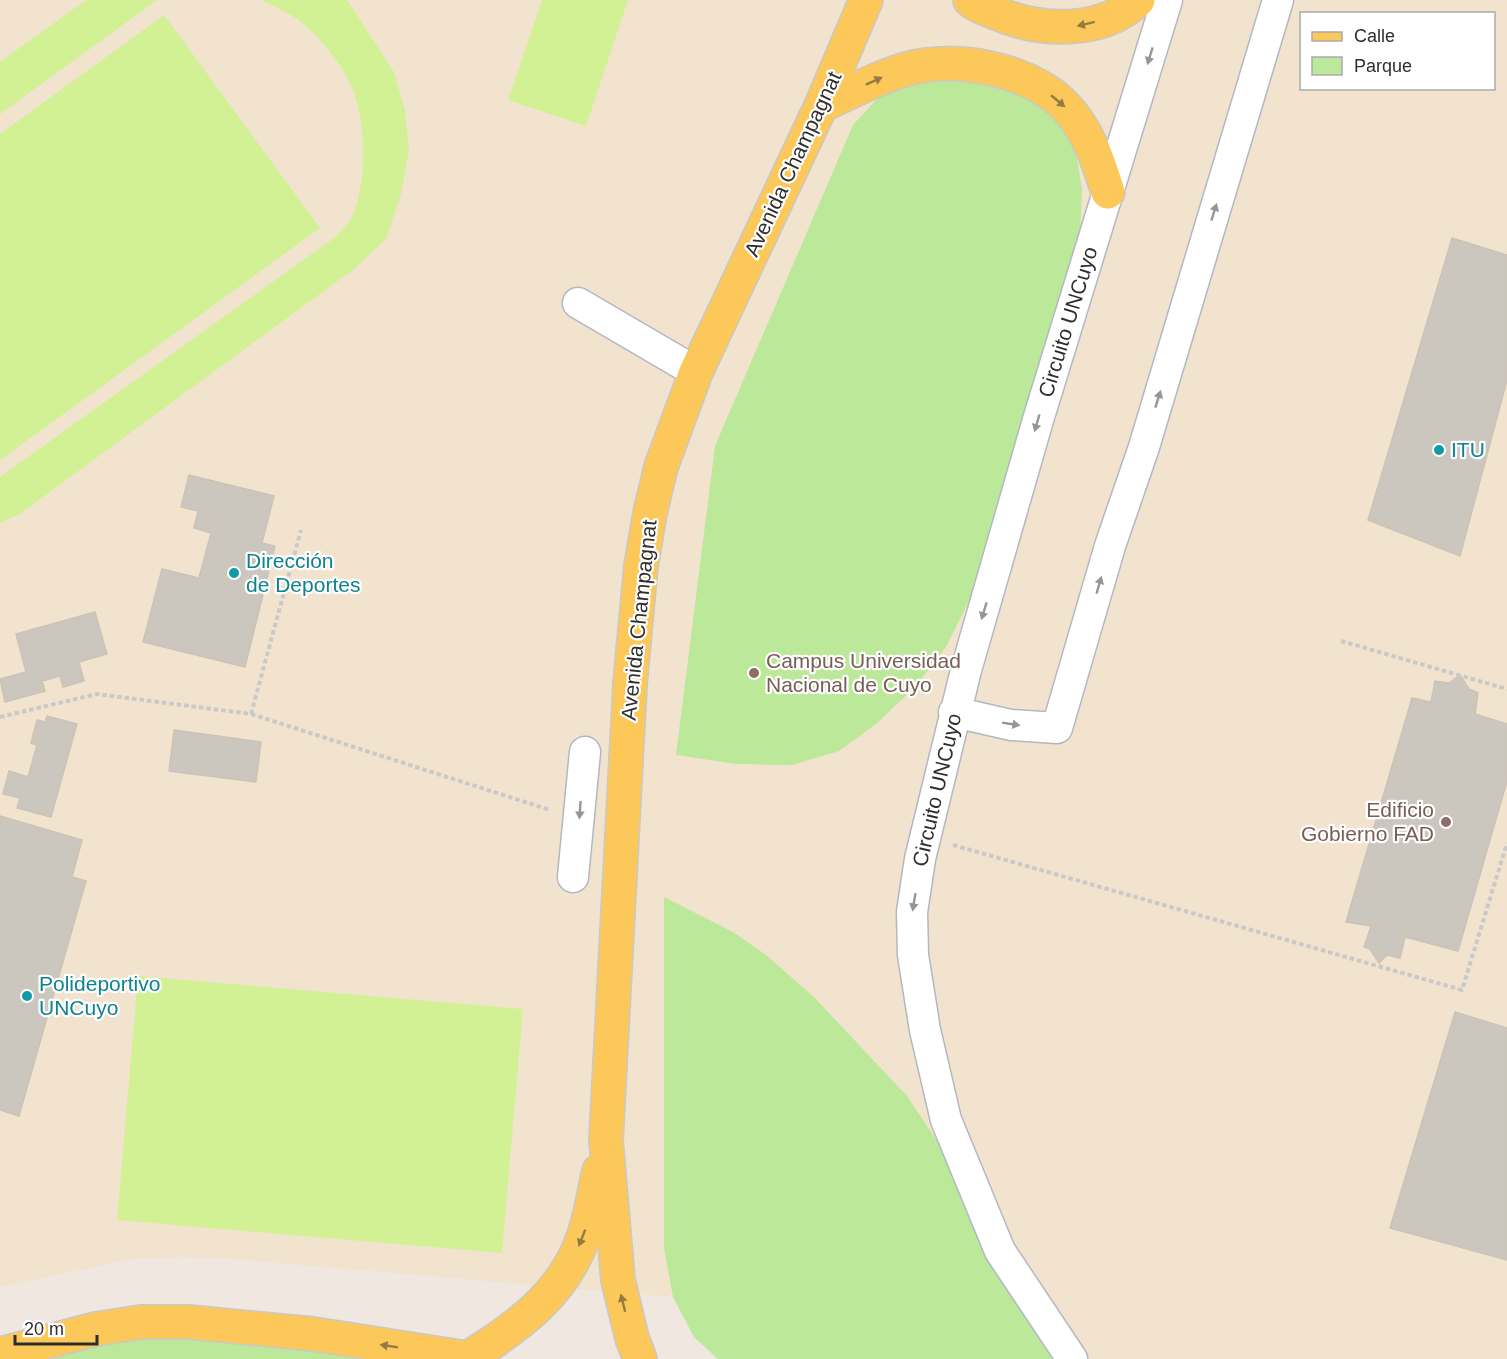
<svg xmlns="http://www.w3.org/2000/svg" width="1507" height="1359" viewBox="0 0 1507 1359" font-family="Helvetica,sans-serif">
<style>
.education{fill:#f2e3ce;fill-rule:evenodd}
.green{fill:#bbe999}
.pitch{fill:#d1f194}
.building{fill:#cbc6be;stroke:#ccc3b8;stroke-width:1.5}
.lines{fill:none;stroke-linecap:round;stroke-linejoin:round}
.minor-casing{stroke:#b3b7c2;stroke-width:33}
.major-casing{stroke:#c9c9c9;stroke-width:36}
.path{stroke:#c9c9c9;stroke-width:4;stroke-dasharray:4.5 3;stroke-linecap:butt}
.minor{stroke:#fff;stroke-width:30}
.major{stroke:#fbc859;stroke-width:33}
.oneway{fill:#947b44}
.oneway2{fill:#969696}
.culture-dot{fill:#0f9aa8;stroke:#fff;stroke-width:2}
.education-dot{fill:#8d6e63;stroke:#fff;stroke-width:2}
.labels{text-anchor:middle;stroke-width:4.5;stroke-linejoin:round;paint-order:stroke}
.street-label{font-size:21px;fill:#2e2e2e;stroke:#fff}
.culture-label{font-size:21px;fill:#0d838f;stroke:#fff;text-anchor:start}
.education-label{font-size:21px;fill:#785e54;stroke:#fff;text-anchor:start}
</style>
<rect width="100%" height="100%" fill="#f0e7e0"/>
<path class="education" d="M0 0H1507V1359H718L694 1337 672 1297 219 1258 179 1257 133 1259 0 1287ZM1302 14H1494V88H1302Z"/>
<path class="green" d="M992 73 1061 121 1075 146 1082 189 1080 235 975 589 946 647 915 687 876 724 839 751 792 765 736 764 676 755 715 446 853 125 888 87 919 75Z
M664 897 733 932 766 955 814 997 907 1096 939 1144 1052 1359H718L694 1337 673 1297 664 1248Z
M96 1329 473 1359H0Z"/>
<path class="pitch" d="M86 0H157L0 114V62Z
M261 0H347L394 72 405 110 409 150 401 194 386 239 354 269 21 513 0 523V477L334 238C340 232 348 225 352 217 368 179 367 121 350 83 341 64 324 43 308 28 296 16 277 7 261 0Z
M542 0H628L586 126 508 100Z
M164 15 320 228 0 460V134Z
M138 976 523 1009 502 1253 117 1220Z"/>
<path class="building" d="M1452 238 1507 255V380L1460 556 1368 520Z
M189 475 274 496 262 543 275 546 245 667 143 642 162 569 199 578 211 533 194 528 198 511 181 507Z
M95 612 107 654 79 662 84 681 63 687 60 676 42 681 45 691 5 702 0 679 26 672 16 634Z
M1460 675 1469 689 1478 693 1475 714 1507 724V781L1458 951 1405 937 1400 958 1387 955 1379 963 1370 949 1364 947 1371 926 1346 922 1412 698 1431 702 1435 681 1449 683Z
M47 716 77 724 51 817 17 808 20 798 3 794 9 771 28 777 37 745 31 743 37 720 45 722Z
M174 730 261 742 256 782 169 771Z
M0 816 82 840 72 877 86 881 19 1116 0 1110Z
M1455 1012 1507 1028V1260L1390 1228Z"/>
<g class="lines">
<g class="minor-casing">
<path id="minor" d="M578 303 696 372
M954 712 1011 725 1057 728 1110 546 1144 447 1278 0
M573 877 585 752
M1072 1359 1000 1251 946 1120 925 1030 913 955 912 912 920 859 966 670 1038 420 1167 0"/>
</g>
<g class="major-casing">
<path id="major" d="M970 0C976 6 986 9 994 12 1038 32 1101 35 1138 0
M821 106C851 92 882 75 914 67 965 56 1039 72 1072 114 1091 138 1099 164 1108 192
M0 1354 96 1329 141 1322H189L313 1334 473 1359
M468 1358C518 1327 565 1293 584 1235 591 1215 594 1192 599 1171
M640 1359 632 1338 618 1280 606 1140 630 684 641 566 650 513 661 467 696 372 821 106 866 0"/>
</g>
<path class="path" d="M1341 641 1507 689
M251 714 301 530
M0 717 97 694 251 714 550 810
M953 845 1462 990 1507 843"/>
<use href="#minor" class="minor"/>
<use href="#major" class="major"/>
</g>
<defs><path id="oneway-solid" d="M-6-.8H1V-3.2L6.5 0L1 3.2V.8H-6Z" transform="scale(1.5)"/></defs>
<g class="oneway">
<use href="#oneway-solid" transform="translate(1086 24) rotate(166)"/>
<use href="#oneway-solid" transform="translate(874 81) rotate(-24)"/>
<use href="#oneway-solid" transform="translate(1058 101) rotate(40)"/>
<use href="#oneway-solid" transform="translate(582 1238) rotate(111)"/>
<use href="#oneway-solid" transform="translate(623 1303) rotate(-104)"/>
<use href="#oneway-solid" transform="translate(389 1346) rotate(-171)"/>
</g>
<g class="oneway2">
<use href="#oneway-solid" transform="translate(1150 56) rotate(107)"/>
<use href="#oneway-solid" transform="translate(1214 212) rotate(-73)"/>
<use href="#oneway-solid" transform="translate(1158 399) rotate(-73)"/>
<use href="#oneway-solid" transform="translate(1037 423) rotate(106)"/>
<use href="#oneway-solid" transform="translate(1099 585) rotate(-74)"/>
<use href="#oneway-solid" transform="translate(984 611) rotate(107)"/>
<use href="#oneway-solid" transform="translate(1011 724) rotate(9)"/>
<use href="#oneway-solid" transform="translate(580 810) rotate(94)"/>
<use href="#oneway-solid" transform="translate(914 902) rotate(99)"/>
</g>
<g class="culture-dot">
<circle cx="1439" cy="450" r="6"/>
<circle cx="234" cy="573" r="6"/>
<circle cx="27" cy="996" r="6"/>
</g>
<g class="education-dot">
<circle cx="754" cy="673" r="6"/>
<circle cx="1446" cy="822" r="6"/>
</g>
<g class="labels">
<g class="street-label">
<text transform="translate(793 164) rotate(-65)" y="7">Avenida Champagnat</text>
<text transform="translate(1068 322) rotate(-73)" y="7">Circuito UNCuyo</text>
<text transform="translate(639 620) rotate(-84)" y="7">Avenida Champagnat</text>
<text transform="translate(937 790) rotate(-77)" y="7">Circuito UNCuyo</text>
</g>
<g class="culture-label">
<text x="1451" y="457">ITU</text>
<text x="246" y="568">Dirección<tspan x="246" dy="24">de Deportes</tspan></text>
<text x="39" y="991">Polideportivo<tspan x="39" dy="24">UNCuyo</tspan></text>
</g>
<g class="education-label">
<text x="766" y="668">Campus Universidad<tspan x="766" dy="24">Nacional de Cuyo</tspan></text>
<text x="1434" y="817" text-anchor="end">Edificio<tspan x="1434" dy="24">Gobierno FAD</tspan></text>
</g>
</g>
<rect x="1300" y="12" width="195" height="78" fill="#ffffff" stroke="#ababab" stroke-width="1.5"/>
<rect x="1312" y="32" width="30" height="9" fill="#fbc859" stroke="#ababab" stroke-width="1.5"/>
<text x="1354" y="42" font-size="18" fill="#2e2e2e">Calle</text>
<rect x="1312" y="57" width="30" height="18" fill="#bbe999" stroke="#ababab" stroke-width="1.5"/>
<text x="1354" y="72" font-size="18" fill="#2e2e2e">Parque</text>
<path d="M15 1335v9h82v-9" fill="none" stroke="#2e2e2e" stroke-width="3"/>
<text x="24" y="1335" font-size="18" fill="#2e2e2e" stroke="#ffffff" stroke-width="4.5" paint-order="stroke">20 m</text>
</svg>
